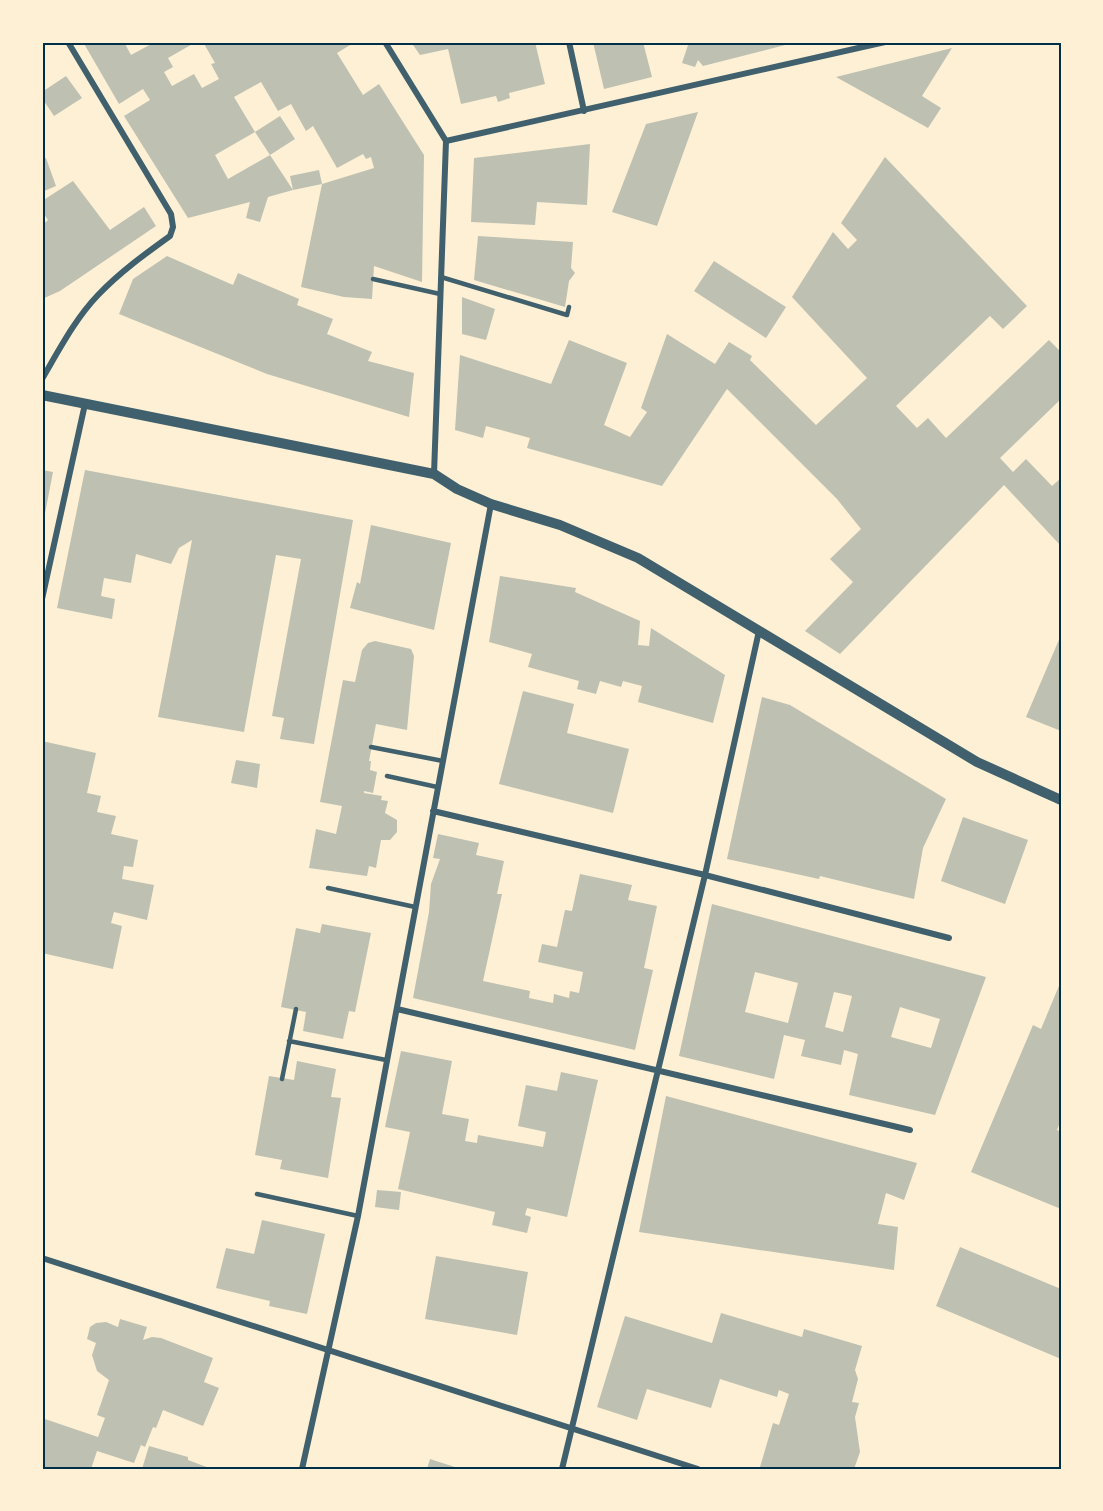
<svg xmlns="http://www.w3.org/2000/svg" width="1103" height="1511" viewBox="0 0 1103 1511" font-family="'DM Sans',sans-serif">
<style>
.building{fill:#bec0b2;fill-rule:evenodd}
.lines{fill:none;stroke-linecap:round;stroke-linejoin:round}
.service{stroke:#3f606c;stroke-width:4.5}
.minor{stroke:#3f606c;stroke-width:6}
.tertiary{stroke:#3f606c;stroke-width:10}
.neatline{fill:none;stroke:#003049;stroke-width:2}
</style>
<rect width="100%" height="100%" fill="#fdf0d5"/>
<path class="building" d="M83 42H124L131 55 155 42H196L168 58 173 67 164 72 172 86 194 74 202 88 219 79 211 64 215 63 203 42H355L337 53 363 95 379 84 424 155 422 282 374 266 372 299 344 297 301 287 322 184 293 190 290 176 319 170 322 184 374 168 371 157 366 159 363 154 337 168 313 126 306 131 291 104 278 111 261 82 234 97 255 132 215 155 228 179 270 155 293 190 268 197 260 222 246 218 250 202 188 218 124 116 150 100 143 89 119 104Z
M411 42H535L545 84 509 93 510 98 498 102 496 96 461 104 448 49 420 55Z
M593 42H643L652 77 604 89Z
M689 42H793V43L703 66 698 60 695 67 682 63Z
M952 48 922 96 941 108 928 128 836 77Z
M66 76 82 98 54 116 42 98V92Z
M698 112 657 226 612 212 646 124Z
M280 116 295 139 270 155 255 132Z
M590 144 587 205 537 202 535 225 471 222 474 158Z
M885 157 1027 306 1003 329 990 316 896 406 917 428 928 418 946 438 1049 340 1061 352V399L1000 458 1013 472 1026 459 1052 486 1061 478V546L1004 485 840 654 805 631 853 582 830 559 861 529 837 499 727 389 662 486 527 448 530 438 486 426 483 438 455 430 460 355 551 384 569 340 627 363 604 425 630 437 647 412 641 408 667 334 715 364 729 342 752 356 750 360 816 425 867 378 792 297 833 232 848 249 857 240 841 223Z
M46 158 56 186 42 192V159Z
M73 181 110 230 144 207 156 226 60 291 42 299V225L48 220 42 211V201Z
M478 236 573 242 571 268 575 273 569 281 565 307 474 280Z
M167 256 233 285 238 273 299 299 297 305 333 319 327 334 372 352 368 361 414 373 409 417 267 374 119 314 133 279Z
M714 261 786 307 766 338 694 291Z
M462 297 495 309 486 340 462 334Z
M42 470 53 472 43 524H42Z
M85 470 353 520 314 744 280 739 284 718 272 716 301 559 276 555 244 732 158 717 192 540 179 548 171 564 136 554 131 583 104 578 101 596 115 599 112 619 57 608Z
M371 525 451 543 434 630 350 608 357 582 360 584Z
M500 576 576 588 575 592 640 621 638 645 649 646 651 628 725 675 713 723 638 702 642 686 623 681 621 687 600 681 596 694 577 689 579 681 528 667 532 654 489 642Z
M1061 635V731L1026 717Z
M375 641 411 649 414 656 407 730 376 724 369 761H371L370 770 377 772 373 793 364 791V793L382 796 381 800 388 801 385 813 397 820V832L390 840H381L376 868 369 866 367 876 309 868 316 829 336 834 342 806 320 802 343 680 355 682 362 650 368 643Z
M523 691 574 704 567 733 629 749 613 813 499 784Z
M762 697 790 705 946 799 923 848 914 899 820 876 819 879 727 859Z
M42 741 96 753 87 793 101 796 97 812 116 816 111 834 138 840 133 867 124 866 122 879 154 885 147 920 114 912 111 923 122 926 113 969 42 953Z
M236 760 260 764 257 788 231 783Z
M963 817 1028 840 1005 904 941 881Z
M438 834 479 843 476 855 504 861 497 894H502L483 981 530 991 529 998 553 1003 554 994 569 998 570 991 579 993 583 972 538 962 542 944 557 947 565 910 572 911 580 874 632 885 628 900 657 906 644 968 653 970 635 1050 413 998 429 912 431 884 440 859 433 858Z
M712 904 986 977 935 1115 849 1095 858 1054 844 1050 841 1065 801 1056 805 1040 784 1035 774 1079 679 1056ZM755 972 798 983 788 1023 745 1012ZM834 992 852 996 843 1032 825 1027ZM900 1007 940 1019 931 1048 891 1037Z
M322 924 371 933 355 1012 349 1011 343 1039 303 1031 306 1012 281 1007 296 928 320 933Z
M1061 981V1120L1057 1130 1061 1132V1209L971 1172 1033 1025 1041 1029Z
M401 1051 452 1061 442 1114 469 1119 465 1141 477 1143 478 1135 543 1147 546 1132 518 1126 526 1085 557 1091 561 1072 598 1080 567 1217 527 1208 525 1215 531 1217 527 1233 492 1225 495 1212 398 1189 410 1132 385 1127Z
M297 1061 336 1069 331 1097 341 1098 328 1178 280 1169 282 1160 255 1155 269 1076 294 1080Z
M666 1096 917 1163 904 1200 886 1193 878 1224 898 1227 894 1270 639 1232Z
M377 1190 401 1192 399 1210 375 1207Z
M262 1220 325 1234 307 1314 269 1306 270 1301 216 1288 226 1248 254 1254Z
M960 1247 1061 1289V1359L936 1306Z
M436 1256 528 1272 517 1335 425 1319Z
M721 1313 802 1337 804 1329 862 1346 855 1370 858 1379 852 1402 859 1403 855 1417 860 1452 854 1469 760 1467 773 1423 779 1425 789 1394 779 1390 777 1397 720 1379 711 1408 647 1389 637 1420 597 1407 625 1316 712 1343Z
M120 1319 147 1327 143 1340 152 1337 161 1338 213 1358 204 1382 219 1388 203 1426 163 1410 156 1428 153 1427 145 1447 141 1445 134 1463 97 1451 91 1469H42V1418L98 1437 105 1418 97 1415 109 1380 97 1371 92 1355 96 1343 87 1339 90 1327 96 1323 106 1322 118 1327Z
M149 1446 188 1457V1460L212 1469H142Z
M430 1459 461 1469H427Z"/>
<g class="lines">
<path class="service" d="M441 277 567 315 569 307
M373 279 440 294
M371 747 443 761
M387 776 437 787
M328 888 415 907
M289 1041 386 1060
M282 1079 296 1009
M257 1194 358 1216"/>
<path class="minor" d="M385 42 446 141 434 474
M569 42 584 111
M446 141 885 42
M42 379C59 350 75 319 98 295 120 272 145 254 170 236L173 227 171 214 68 42
M42 599 85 404
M433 811 705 875 949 938
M397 1009 910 1130
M42 1258 698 1469
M302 1469 358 1216 491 504
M562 1469 705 875 759 631"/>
<path class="tertiary" d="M42 395 434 474 457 489 491 504 560 525 638 558 977 762 1061 800"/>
</g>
<rect width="1103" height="1511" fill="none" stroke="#fdf0d5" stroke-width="87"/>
<rect x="44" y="44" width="1016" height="1424" class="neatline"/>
</svg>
